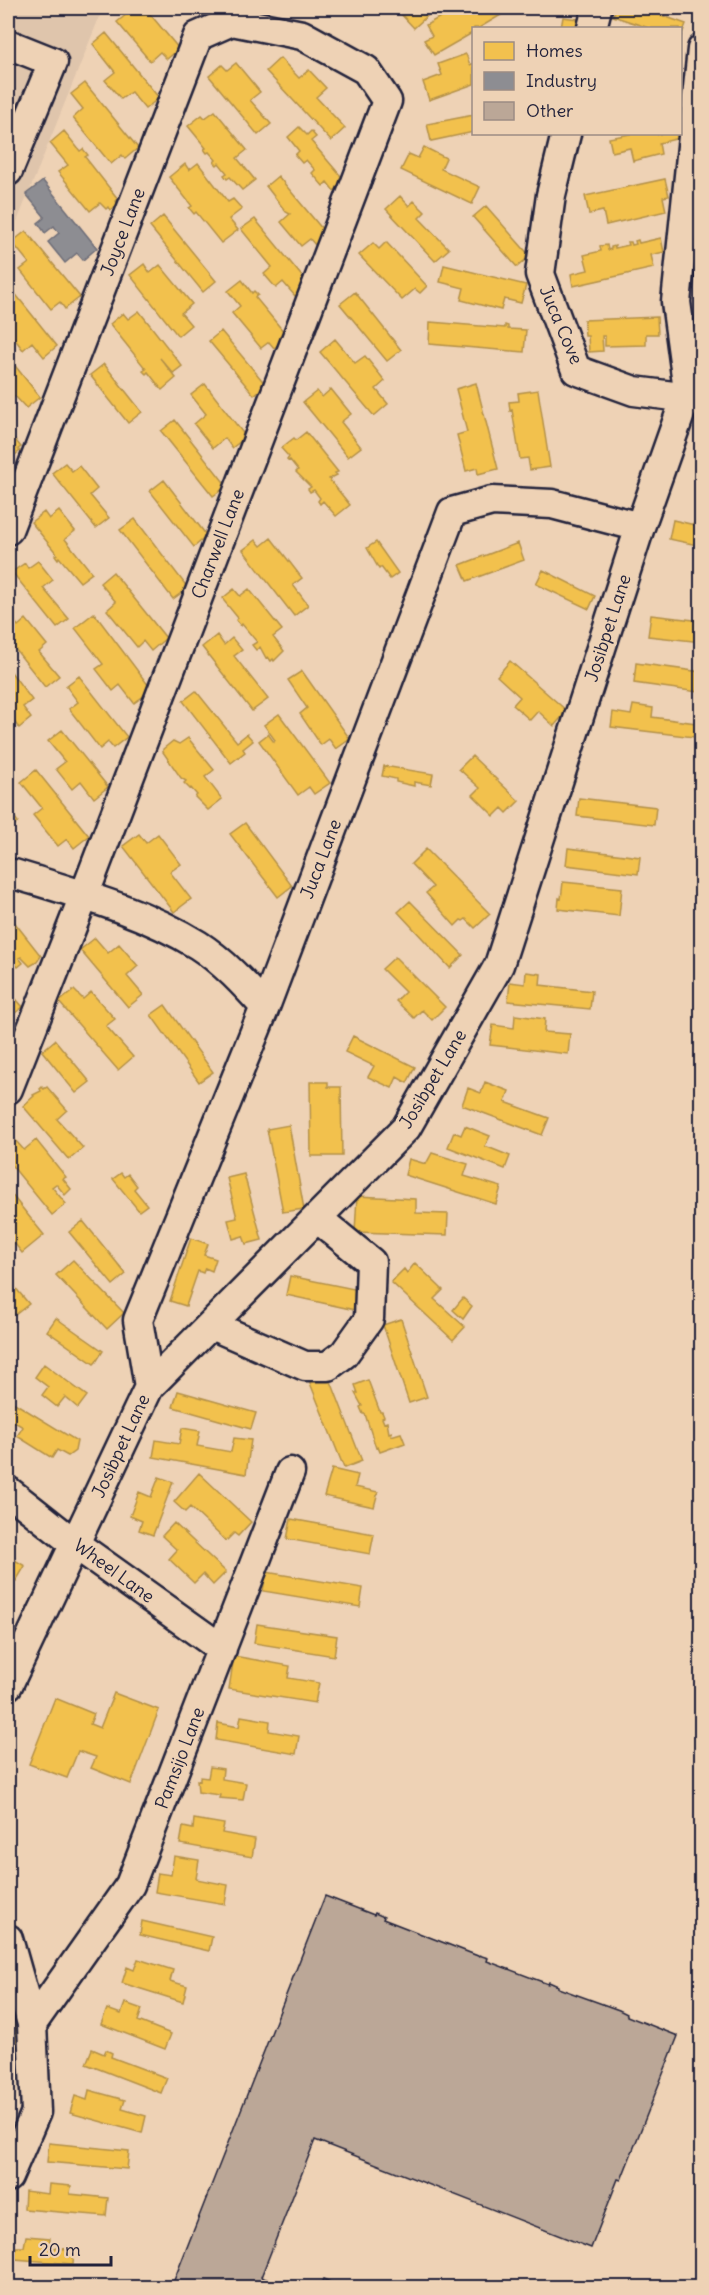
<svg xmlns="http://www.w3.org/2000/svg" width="709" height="2295" viewBox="0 0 709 2295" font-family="Delius,sans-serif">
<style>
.built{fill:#dfc5ac}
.homes{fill:#f2c14e;stroke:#b49148;stroke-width:1.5}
.industry{fill:#8d8d92;stroke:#6d6d78;stroke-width:1.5}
.building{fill:#bba797;stroke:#22223b;stroke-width:1.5}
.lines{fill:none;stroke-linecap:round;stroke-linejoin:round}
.minor-casing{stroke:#22223b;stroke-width:33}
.minor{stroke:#eed2b5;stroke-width:28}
.labels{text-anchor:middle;stroke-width:6;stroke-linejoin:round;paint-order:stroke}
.street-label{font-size:18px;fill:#22223b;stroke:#eed2b5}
</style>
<rect width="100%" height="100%" fill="#eed2b5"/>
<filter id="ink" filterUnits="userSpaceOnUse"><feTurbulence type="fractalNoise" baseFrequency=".0167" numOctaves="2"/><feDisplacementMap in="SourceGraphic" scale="12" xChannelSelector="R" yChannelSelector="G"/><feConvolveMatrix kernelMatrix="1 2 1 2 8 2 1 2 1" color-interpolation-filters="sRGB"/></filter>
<g filter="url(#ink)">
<path class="built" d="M8 8H103L8 244Z"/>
<path class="homes" d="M121 8H145L179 49 167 59 160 52 150 61 117 22 127 14Z
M404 8H436L414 28 399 12Z
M456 8H503L506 12 479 28H474V32L434 55 424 40 432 36 426 25Z
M616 8H641L686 24 680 39V28H649L613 16Z
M563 17 578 19 577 28H561Z
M106 33 159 98 145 109 131 92 121 99 105 80 115 72 93 44Z
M466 54 470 65 474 63V84L429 100 423 82 442 75 438 64Z
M280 58 299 78 309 70 326 88 316 97 345 128 331 141 266 71Z
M236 63 260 92 250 100 271 124 258 135 209 76 222 65 227 70Z
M85 83 138 148 125 159 122 155 111 164 73 118 83 109 71 94Z
M215 111 247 150 237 158 255 180 242 190 230 177 227 179 224 175 227 173 219 163 217 165 214 162 216 160 209 152 207 153 204 149 206 148 188 126 202 115 205 118Z
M474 115V132L431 141 427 124Z
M299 127 307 135 311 131 316 137 311 141 345 181 334 191 327 182 323 186 312 173 315 170 306 160 302 163 295 155 299 151 288 137Z
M64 131 80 151 83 149 88 155 85 157 118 199 116 201 118 204 111 210 108 207 106 209 100 203 90 211 58 172 68 165 50 143Z
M630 134H679L680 138 659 143 661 154 633 161 630 148 612 152 609 138Z
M424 147 446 158 441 169 480 187 472 204 401 170 409 154 418 158Z
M198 163 228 202 233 199 242 209 229 219 238 230 221 243 196 212 194 214 189 208 192 206 169 177 185 164 189 170Z
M278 176 328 236 316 246 310 239 301 246 281 222 290 214 286 212 266 186Z
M665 179 669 196 663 197 666 211 606 225 603 211 589 214 585 196Z
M400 196 409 206 414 201 425 212 419 218 449 249 435 261 386 209Z
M486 206 530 256 517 267 473 217Z
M163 216 216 281 203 292 150 227Z
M255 219 309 285 295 296 283 282 276 288 264 274 272 267 241 229Z
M26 231 80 297 65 309 60 302 51 309 20 270 29 263 12 242Z
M661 238 664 252 651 255 654 268 573 286 571 274 588 270 584 255 601 251 600 246 607 245 608 250 611 249V247L615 246V248L629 245 628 242H631L632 245 636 244 635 241 638 240 639 243Z
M386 242 427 286 420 293 415 289 402 300 359 255 373 243 379 249Z
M144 264 150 273 160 265 192 304 181 313 191 325 178 336 130 275Z
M444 265 526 285 521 303 504 299 501 310 461 300 464 288 440 282Z
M242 280 252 293 254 291 258 295 255 297 288 337 274 348 269 342 261 348 232 313 240 306 228 291Z
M13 291 57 346 44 357 32 342 23 350 8 330V325L14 320 8 312V295Z
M355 292 401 350 387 361 340 304Z
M139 311 182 366 173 373 160 358 176 378 162 390 148 372 146 374 143 371 146 369 110 324 123 313 128 319Z
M657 317 658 334H646V345L605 346V336H602L603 351 589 352 588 336H585L584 320Z
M430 322 505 328V325L508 326V329L526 330 524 352 429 344Z
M221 331 266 385 254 395 209 341Z
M335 339 355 363 365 356 385 381 376 389 388 404 374 416 320 352Z
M8 357 40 397 26 408 15 396 8 402Z
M104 364 142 412 128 423 90 375Z
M476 383 498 469 478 474 477 468 466 471 457 435 467 432 456 389Z
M205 384 246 437 232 448 225 438 213 448 194 424 206 414 191 395Z
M331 389 351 414 341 422 361 447 348 457 303 402 317 391 322 397Z
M538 390 550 467 530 470 528 458 520 459 512 410 510 411 509 402 519 401 518 393Z
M175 420 227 486 213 496 161 431Z
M8 431 21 447 18 449 20 451 11 458H8Z
M306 432 338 472 335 473 337 475 329 479 350 505 336 516 323 501 320 504 318 501 320 498 314 490 310 492 308 489 311 487 296 472 298 470 290 460 288 461 287 460 289 457 281 448 294 438 296 440Z
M65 463 72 471 79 466 97 489 90 495 109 518 96 528 52 473Z
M164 480 207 536 194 547 150 491Z
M698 510 702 511V546L669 539 673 520 695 525Z
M59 511 75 531 65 539 92 573 80 582 59 557 58 559 55 555 57 554 31 522 44 512 49 519Z
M135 519 188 588 173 599 120 530Z
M271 538 302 578 293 585 308 605 294 616 243 550 256 540 261 546Z
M376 542 398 573 390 579 381 567 379 569 367 548Z
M518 543 524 560 467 581 460 565Z
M38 561 53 580 43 588 69 619 57 628 12 572 25 563 28 568Z
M543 570 595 596 589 609 536 584Z
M113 572 166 638 151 651 143 641 137 647 107 610 116 602 100 583Z
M234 589 240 596 249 589 282 630 273 637 284 651 274 661 273 659 271 661 268 657 266 658 260 647 256 650 252 645 257 642 242 624 241 626 236 620 238 618 224 601 223 598Z
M8 613 18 626 26 619 47 645 39 652 59 676 45 687 8 640Z
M94 613 152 690 134 703 120 685 113 691 96 669 103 664 75 628Z
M651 615 702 621V642L648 636Z
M217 635 224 645 232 638 242 650 234 656 268 699 252 711 202 647Z
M510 661 567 711 554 726 538 711 530 720 513 705 520 697 497 676Z
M636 663 701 672 698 692 634 683Z
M8 668 32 700 23 707 31 718 19 728 8 714Z
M302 671 350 739 336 749 329 739 321 745 300 714 307 708 288 680Z
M79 676 127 737 113 748 108 742 100 749 69 709 78 702 66 686Z
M196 691 237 742 247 734 253 741 243 749 245 752 231 763 183 701Z
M633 705 653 708 652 717 696 723 694 737 611 727 613 712 631 715Z
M279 714 330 783 314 794 309 787 298 795 259 741 268 734 274 742 275 740 264 725Z
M62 730 108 787 94 798 81 781 72 789 56 769 65 762 48 741Z
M188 738 214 770 205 777 222 799 208 810 195 797 197 795 191 788 190 789 184 783 186 781 181 778 163 752V749L173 741 179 744Z
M472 756 519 801 507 813 502 808 494 816 473 795 480 788 459 769Z
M384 766 433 774 431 785 414 782V786L396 782V779L382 776Z
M36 770 89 836 74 848 67 839 58 846 33 815 42 808 21 782Z
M579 798 656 807 654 825 577 816Z
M8 808 18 822 8 830Z
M245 823 292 886 278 897 230 834Z
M139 834 146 843 158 834 181 864 170 872 191 899 174 912 123 846Z
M568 848 640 857 638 874 566 865Z
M426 849 490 914 475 928 466 919 463 921 461 920 455 926 426 893 433 887 411 864Z
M563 882 622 888 619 916 558 909 559 898 561 899Z
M410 901 463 955 450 968 398 912Z
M8 914 41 956 37 962 30 966 21 957 19 958 23 963 18 967 8 957Z
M95 938 108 953 119 944 138 966 127 976 143 995 128 1007 80 950Z
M395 957 445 1007 432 1020 422 1010 414 1018 396 1001 405 992 382 969Z
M526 972 541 974 540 985 592 991 590 1009 508 1001 510 982 525 984Z
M9 986 11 989 9 991 23 1007 11 1016 8 1011Z
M74 990 83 999 91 992 115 1019 106 1026 133 1057 118 1070 59 1002Z
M165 1005 213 1072 199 1082 151 1015Z
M515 1015 545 1019 544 1032 570 1034 568 1054 490 1045 493 1025 514 1028Z
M353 1036 415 1067 407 1083 397 1077 392 1088 368 1077 374 1066 345 1052Z
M55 1040 90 1082 76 1093 42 1051Z
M310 1082H328V1087H341L342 1156H311Z
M485 1082 509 1091 505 1102 549 1118 542 1135 462 1105 468 1088 481 1093Z
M42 1087 44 1089 47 1087 67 1110 57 1119 83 1148 69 1160 23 1106 34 1096 33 1095 41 1091 40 1089Z
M289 1125 304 1209 283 1212 267 1129Z
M465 1126 490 1136 485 1146 510 1156 505 1169 448 1147 454 1132 461 1135Z
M15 1140 24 1150 36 1140 66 1177 63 1179 71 1189 65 1195 56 1184 52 1187 66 1204 52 1215 8 1161V1146Z
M432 1153 468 1164 464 1176 501 1187 496 1204 405 1175 409 1159 426 1164Z
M121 1173 124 1177 128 1174 137 1186 134 1189 147 1205 139 1211 113 1179Z
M244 1174 262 1240 246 1244 243 1236 233 1239 228 1220 237 1218 227 1178Z
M11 1194 44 1235 22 1253 8 1235V1196Z
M357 1196 416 1199V1213L448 1214 447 1235 355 1232Z
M83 1221 126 1274 113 1285 69 1232Z
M191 1238 208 1244 204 1255 216 1259 212 1271 205 1268 203 1273 198 1271 186 1306 170 1301Z
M73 1260 124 1313 107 1329 56 1275Z
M415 1263 443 1290 434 1299 465 1327 453 1340 391 1282 404 1269 407 1273Z
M290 1276 359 1290 355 1310 286 1295Z
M8 1279 29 1304 15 1315 8 1306Z
M463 1298 472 1306 463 1319 453 1310Z
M56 1318 103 1351 96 1362 94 1364 47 1331Z
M401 1319 427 1397 409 1403 383 1325Z
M44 1364 87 1396 78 1408 65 1397 57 1407 42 1395 48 1387 35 1377Z
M327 1371 362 1461 344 1468 308 1378Z
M368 1380 380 1412H382L384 1417 382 1418 384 1423 387 1422 389 1433 392 1432 391 1436 401 1433 405 1443 380 1452 378 1447 376 1448 365 1414H363L360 1407 362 1406 355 1393H358L355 1385Z
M178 1391 256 1413 251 1429 173 1407Z
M8 1399 77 1441 75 1451 68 1456 57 1450 52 1458 17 1436 23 1427 8 1418Z
M182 1428 200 1431 197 1446 231 1452 234 1438 251 1440 246 1474 153 1457 156 1440 179 1444Z
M332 1469 358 1475 355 1487 378 1492 374 1507 324 1496Z
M199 1473 251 1522 238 1536 234 1533 226 1541 190 1507 185 1512 174 1502Z
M159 1477 173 1482 153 1535 139 1530 142 1521 130 1516 139 1492 151 1497Z
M291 1519 374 1534 370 1554 287 1539Z
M174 1523 226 1572 213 1585 203 1574 194 1583 169 1559 177 1550 162 1536Z
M8 1556 25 1566 16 1581 8 1576Z
M266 1572 363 1588 360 1607 263 1591Z
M257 1624 337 1636 334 1656 254 1643Z
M234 1656 290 1666 288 1678 319 1683 315 1703 229 1689Z
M114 1693 159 1710 131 1784 91 1768 96 1757 78 1751 67 1778 29 1764 55 1698 94 1714 90 1724 100 1728Z
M241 1716 270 1721 269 1731 299 1736 296 1754 216 1740 218 1723 239 1727Z
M210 1767 223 1769 222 1779 246 1783 243 1800 219 1798 220 1795 198 1792 197 1780 200 1781V1777L208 1778Z
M194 1819 224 1824 222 1833 255 1839 252 1857 180 1844 183 1827 193 1829Z
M174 1856 199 1860 196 1879 228 1885 225 1904 155 1892 158 1873 171 1875Z
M142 1921 212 1937 209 1951 140 1935Z
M138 1959 173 1970 170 1981 187 1986 183 2002 122 1983 127 1967 134 1970Z
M8 1993 19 2047 12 2048V2051L8 2052Z
M125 2003 142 2009 138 2021 171 2034 165 2049 101 2024 107 2009 121 2014Z
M92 2049 104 2054 106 2050 112 2053 111 2057 167 2078 161 2093 86 2064Z
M89 2090 125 2100 122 2109 146 2116 142 2133 70 2113 75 2096 87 2100Z
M49 2143 129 2151 127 2169 47 2162Z
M49 2184 71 2186 70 2194 108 2198 106 2216 24 2209 25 2191 48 2194Z
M26 2236 50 2238 49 2247 74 2250 73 2264 15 2259 16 2247H24Z"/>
<path class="industry" d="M43 181 97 248 83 260 77 253 65 263 48 242 59 233 54 226 45 233 38 223 44 218V216L26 194Z"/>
<path class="building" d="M325 1896 374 1915 375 1913 384 1917 383 1919 478 1956 479 1955 488 1958 487 1961 548 1984 549 1982 558 1986V1988L619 2010 627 2014V2016L678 2036 621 2180 618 2179 591 2248 315 2140 261 2277 288 2288H171Z
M323 2279 342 2287H346L319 2288Z"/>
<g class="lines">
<g class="minor-casing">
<path id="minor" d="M592 28 597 8
M8 44 53 62 8 171
M566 134 551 195 540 274 576 370 634 391 689 398
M8 530 198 36 232 21 302 35 366 70 387 101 84 896 8 1089
M14 874C76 893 143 911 198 945 223 961 245 985 265 1007
M211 1325 305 1366H328L344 1354 369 1319 371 1262 317 1218
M149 1387 138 1320 265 1007 452 512 492 501 552 504 640 527
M8 1491 75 1544 222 1649
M8 1685 149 1387 406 1128 499 965 640 527 681 411 689 398 676 302 702 49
M8 1939 32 2024 36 2112 8 2177
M32 2024 130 1885 290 1472"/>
</g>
<use href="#minor" class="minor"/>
</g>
</g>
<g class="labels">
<g class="street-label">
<text transform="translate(123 232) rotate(-69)" y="6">Joyce Lane</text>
<text transform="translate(561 325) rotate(67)" y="6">Juca Cove</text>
<text transform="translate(218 544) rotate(-69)" y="6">Charwell Lane</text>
<text transform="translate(608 628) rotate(-72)" y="6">Josibpet Lane</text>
<text transform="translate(321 859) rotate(-69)" y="6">Juca Lane</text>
<text transform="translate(433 1079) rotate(-59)" y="6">Josibpet Lane</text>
<text transform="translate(121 1446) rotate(-65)" y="6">Josibpet Lane</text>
<text transform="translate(114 1571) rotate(36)" y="6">Wheel Lane</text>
<text transform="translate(180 1758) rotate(-69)" y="6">Pamsijo Lane</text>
</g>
</g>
<rect width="709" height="2295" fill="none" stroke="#eed2b5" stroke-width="30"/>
<rect x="15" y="15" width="679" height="2265" fill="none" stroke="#22223b" stroke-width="2" filter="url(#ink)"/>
<rect x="472" y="27" width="210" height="108" fill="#eed2b5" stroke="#9c8c84" stroke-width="1.5"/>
<rect x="484" y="42" width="30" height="18" fill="#f2c14e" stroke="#9c8c84" stroke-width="1.5"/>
<text x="526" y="57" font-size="18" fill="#22223b">Homes</text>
<rect x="484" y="72" width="30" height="18" fill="#8d8d92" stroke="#9c8c84" stroke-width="1.5"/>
<text x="526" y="87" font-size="18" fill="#22223b">Industry</text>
<rect x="484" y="102" width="30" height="18" fill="#bba797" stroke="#9c8c84" stroke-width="1.5"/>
<text x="526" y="117" font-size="18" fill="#22223b">Other</text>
<path d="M30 2256v9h81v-9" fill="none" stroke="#22223b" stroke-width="3"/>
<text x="39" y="2256" font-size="18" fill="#22223b" stroke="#eed2b5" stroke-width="4.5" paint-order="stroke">20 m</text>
</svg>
